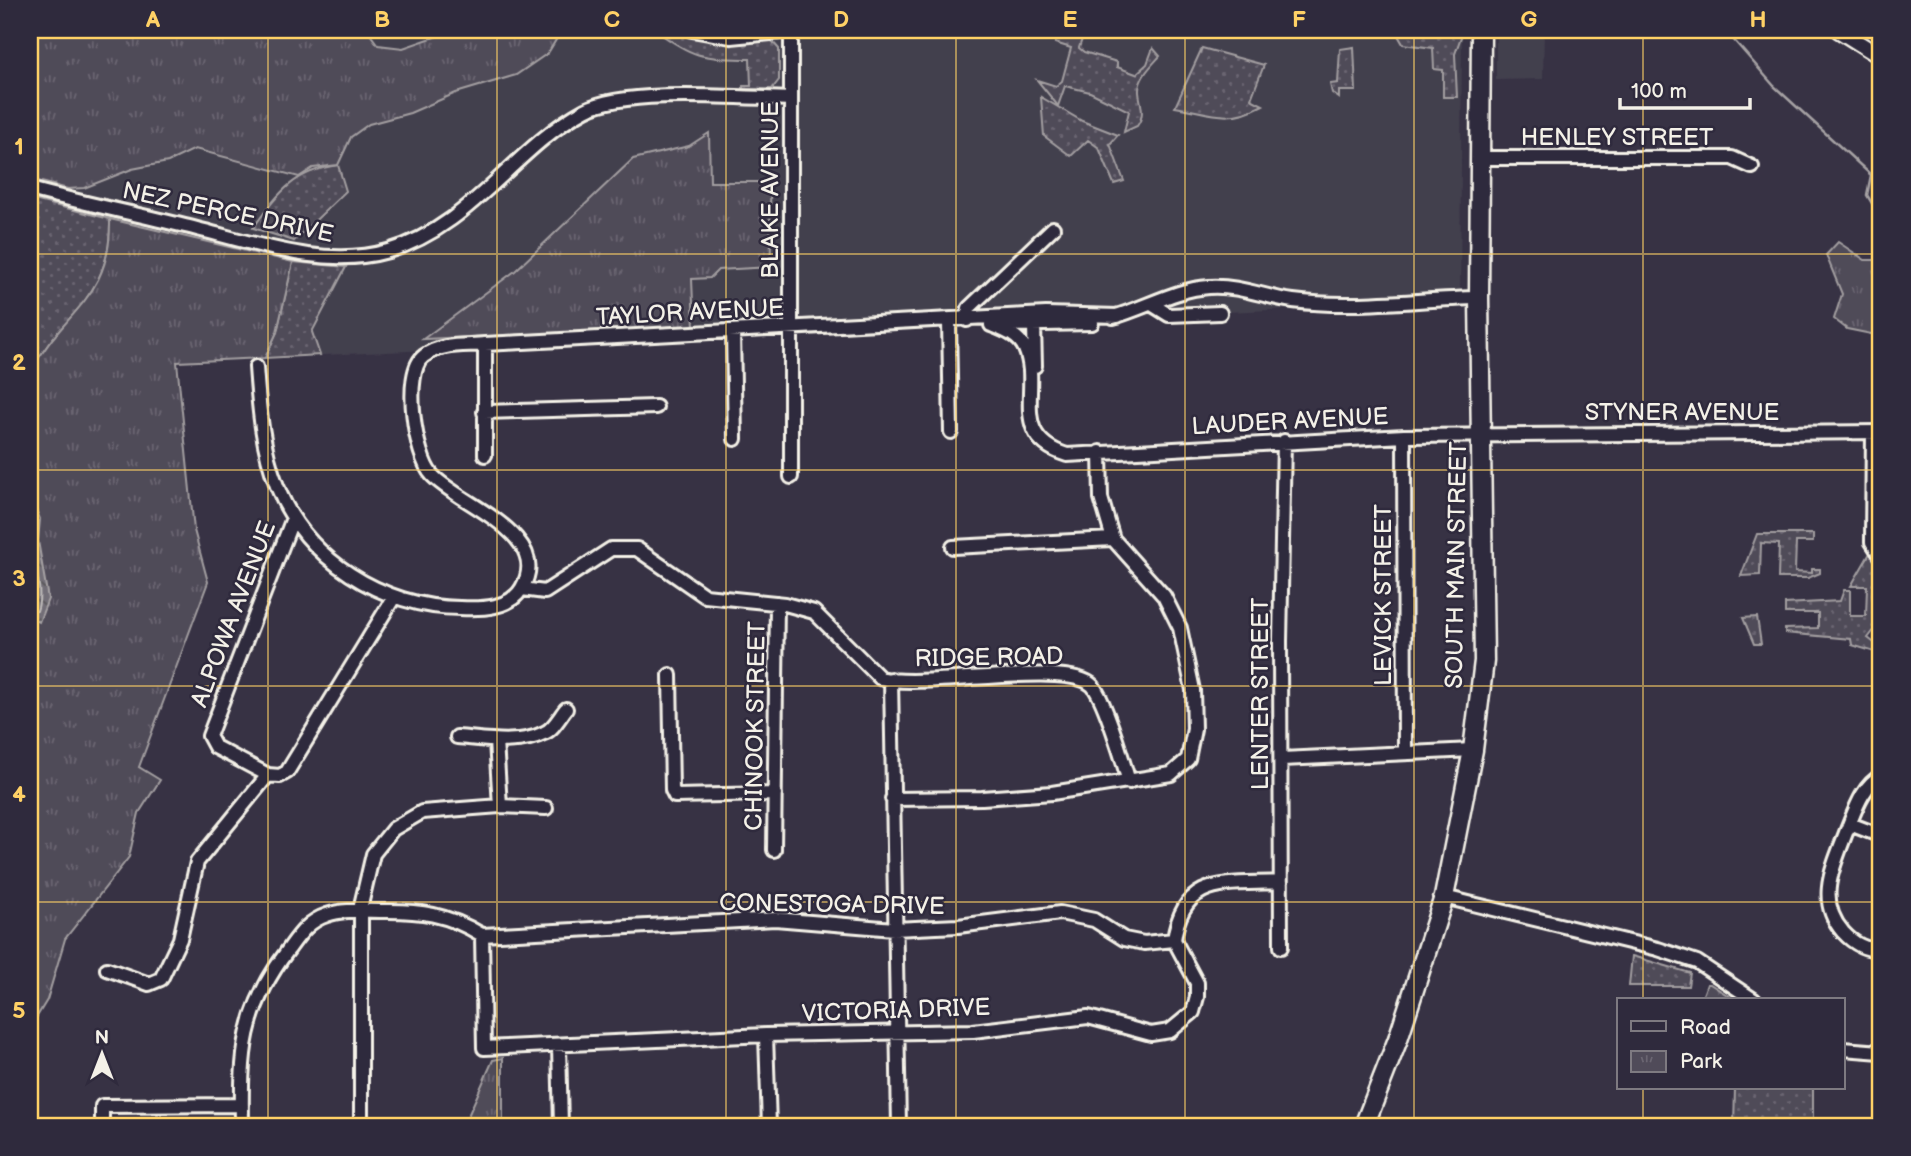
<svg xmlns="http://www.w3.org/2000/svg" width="1911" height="1156" viewBox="0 0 1911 1156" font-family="'Balsamiq Sans',sans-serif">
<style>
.built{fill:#433f4e}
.grass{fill:url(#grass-dots);stroke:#a29ea0;stroke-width:2}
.park{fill:url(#park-tufts);stroke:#a29ea0;stroke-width:2}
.water{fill:url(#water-waves);stroke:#a6a2a4;stroke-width:2}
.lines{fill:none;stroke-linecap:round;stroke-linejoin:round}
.shore{stroke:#c0bdbb;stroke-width:2}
.stream{stroke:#a6a2a4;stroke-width:2.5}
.minor-casing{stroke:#f4f1e8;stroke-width:18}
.major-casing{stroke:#f4f1e8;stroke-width:19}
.highway-casing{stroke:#f4f1e8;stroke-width:23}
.minor{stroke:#2f2a3d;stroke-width:12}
.major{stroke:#2f2a3d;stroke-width:14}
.highway{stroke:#2f2a3d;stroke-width:18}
.grid{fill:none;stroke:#ffd166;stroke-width:2;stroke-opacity:0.55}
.labels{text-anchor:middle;stroke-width:5;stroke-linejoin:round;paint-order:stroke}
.street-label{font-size:24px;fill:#f4f1e8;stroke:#2f2a3d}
.neatline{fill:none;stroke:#ffd166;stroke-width:2.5}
.grid-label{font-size:23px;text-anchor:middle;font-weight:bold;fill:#ffd166}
</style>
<defs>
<pattern id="grass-dots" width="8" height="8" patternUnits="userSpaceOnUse" patternTransform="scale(1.75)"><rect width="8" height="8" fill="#504b59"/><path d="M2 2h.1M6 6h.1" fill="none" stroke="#6a6571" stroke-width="1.8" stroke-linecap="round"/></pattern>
<pattern id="park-tufts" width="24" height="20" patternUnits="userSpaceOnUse" patternTransform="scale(1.75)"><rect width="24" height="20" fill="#504b59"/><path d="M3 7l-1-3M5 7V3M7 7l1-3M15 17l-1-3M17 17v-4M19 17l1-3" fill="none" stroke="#6a6571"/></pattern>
<pattern id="water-waves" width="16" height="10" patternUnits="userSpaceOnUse" patternTransform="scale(1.75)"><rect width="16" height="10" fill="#726e77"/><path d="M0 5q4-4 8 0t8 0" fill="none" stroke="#5b595c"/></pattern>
</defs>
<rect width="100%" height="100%" fill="#373244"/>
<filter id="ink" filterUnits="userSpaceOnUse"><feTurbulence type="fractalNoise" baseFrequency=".0143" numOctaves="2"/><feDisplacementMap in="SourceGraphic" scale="14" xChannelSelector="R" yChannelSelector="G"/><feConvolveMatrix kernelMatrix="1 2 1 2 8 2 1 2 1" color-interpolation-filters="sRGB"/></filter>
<g filter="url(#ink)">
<path class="built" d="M30 30H1462L1460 301 177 362 194 530 208 582 139 767 160 780 139 813 129 857 65 939 47 1000 30 1028Z
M1500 30H1544L1543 79 1496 80V37Z"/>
<path class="grass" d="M655 30H683L718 41H772L779 49V80L772 89H743V86H751L750 59C702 58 695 59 655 30Z
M1068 30H1085L1079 48 1084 52 1117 62V67L1136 74 1147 64 1153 48 1160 56C1152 65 1138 78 1139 92 1140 104 1146 114 1137 126L1124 132 1129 111 1090 92 1065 86 1058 106 1037 80 1056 86 1062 81 1071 48 1055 43 1057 35Z
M1395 30H1460L1462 34 1455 54 1457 97H1443V70L1434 69 1433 48 1403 44Z
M1354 47 1356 91H1339V98L1332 93 1330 84 1338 83 1340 49Z
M1202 48 1264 65 1251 99 1263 105C1227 124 1212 113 1175 107Z
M1041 97 1082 121 1118 135 1110 144 1124 181 1114 184 1099 148 1088 140 1071 156 1044 136Z
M338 165 346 191 294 241 253 228C278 194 293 171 338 165Z
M30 199 110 219C112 300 62 311 30 373Z
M293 262 346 267 312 332 320 355 265 358 277 332Z
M1757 534H1813V542H1796L1795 572 1812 573V569H1820V573L1808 578H1778L1779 544 1761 543 1760 575 1741 576Z
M1870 553 1877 562 1872 595 1881 633 1875 629 1868 638 1881 648V654L1852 645 1851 639 1785 633V629L1818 628V613H1785V604L1840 601 1844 590H1850V616H1866L1867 586H1851Z
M1757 617 1761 644H1754L1743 618Z
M1632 956 1690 973 1688 986H1629Z
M1707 984H1710L1735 1000H1701Z
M1735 1088H1813V1126H1734Z"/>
<path class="park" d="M30 30H367L378 45 403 48 455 30H562L548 53 516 75 456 93 410 113 369 124 351 137 338 165 313 168 299 177 195 149 168 162 132 169 84 188 68 189 30 179Z
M709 133 710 182H770L771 267 718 270 710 278 692 279 694 327 423 339 515 271 633 159 689 146Z
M110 219 293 262 277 332 265 358 177 362 194 530 208 582 139 767 160 780 139 813 129 857 65 939 47 1000 30 1028V373C62 311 112 300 110 219Z
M1838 242 1865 260H1881V336L1847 329 1834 319 1842 294 1826 255Z
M503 1058V1126H419L464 1125 493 1060Z"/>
<path class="water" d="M30 510H36L40 519 38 541 48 599 39 622 30 618Z"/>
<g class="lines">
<path class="shore" d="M30 517 33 520C27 550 46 585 37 611L30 612"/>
<path class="stream" d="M1725 30 1774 86 1871 175 1867 195 1881 218"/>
<g class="minor-casing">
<path id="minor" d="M692 30 731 37 791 31
M1480 158H1732L1752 167
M30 189C81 203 133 213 185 226 250 241 322 270 388 251 471 227 513 149 585 110 626 88 741 98 791 99
M1153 305 1169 315 1220 313
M1113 317C1145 308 1176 289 1209 287 1239 285 1264 297 1293 301 1353 309 1418 299 1479 298
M967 320 969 308 1053 228
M949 321 951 432
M991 325C1004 330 1019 335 1025 349 1042 388 1007 436 1067 455L1404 436 1881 432
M998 325 1092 323
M1034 325 1035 366
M733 331 735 439
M256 367C259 408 262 448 277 486 305 559 383 608 460 608 481 609 510 609 522 588 554 534 458 504 432 475 415 457 402 372 424 356 440 343 466 346 485 344L1046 314 1118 316
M484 412 656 407
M1873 432 1872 542 1881 556
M1404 436 1405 753
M485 455V344
M791 477V30
M953 547 1113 539
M522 589 545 592 611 549H637L705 596 785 604 814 612 880 678C926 690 1068 659 1093 686 1105 701 1123 761 1129 782
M670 675 672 790 675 796 775 794
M891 679 899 1126
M457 737C485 739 518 746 544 733 553 730 560 716 566 709
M496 741 500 806
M1282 759 1473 750
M268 775 215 747 209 736 293 518
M1881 776C1862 786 1855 811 1847 830 1834 865 1815 900 1843 932 1854 944 1865 950 1881 950
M892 799 982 798 1052 793 1171 774 1188 759 1194 729 1193 690 1180 628 1164 596 1113 539 1101 498 1100 452
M1850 824 1881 836
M774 850 777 603
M1444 897 1658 949 1697 962 1754 1000
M482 935 484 1048 766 1035 973 1031 1088 1017 1151 1034 1170 1031 1193 1012 1197 997V983L1174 940C1183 874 1228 885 1281 882
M1281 947 1280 641 1284 441
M107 969 149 984 161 979 180 939 197 862 268 775 280 776 287 772 394 597
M766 1035 769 1126
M559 1046 561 1126
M1843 1049 1881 1052
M102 1126V1106L242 1105
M242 1126C241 1053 242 1011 288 950 299 935 308 921 327 915 343 909 363 911 380 911 419 910 448 914 482 935L775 919 894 929 958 926 1060 913 1094 920 1124 939 1144 943 1174 940
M361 1126V905L373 854 393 829 422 812 500 806 546 808"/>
</g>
<g class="major-casing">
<path id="major" d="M1838 30 1881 57"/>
</g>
<g class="highway-casing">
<path id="highway" d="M1364 1126 1398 1039 1444 897 1473 750 1484 661 1479 298 1481 30"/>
</g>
<use href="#minor" class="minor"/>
<use href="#major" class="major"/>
<use href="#highway" class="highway"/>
</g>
</g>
<path class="grid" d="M268 30V1126M497 30V1126M726 30V1126M956 30V1126M1185 30V1126M1414 30V1126M1643 30V1000M30 254H1881M30 470H1881M30 686H1881M30 902H1881M1643 1088V1126"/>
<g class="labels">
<g class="street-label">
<text x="1617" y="145">HENLEY STREET</text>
<text transform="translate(770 190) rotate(-90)" y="8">BLAKE AVENUE</text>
<text transform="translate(228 212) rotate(12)" y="8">NEZ PERCE DRIVE</text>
<text transform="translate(690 312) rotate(-3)" y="8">TAYLOR AVENUE</text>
<text x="1682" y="420">STYNER AVENUE</text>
<text transform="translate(1290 421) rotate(-3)" y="8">LAUDER AVENUE</text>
<text transform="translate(1456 565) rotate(-89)" y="8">SOUTH MAIN STREET</text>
<text transform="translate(1383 595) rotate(-90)" y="8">LEVICK STREET</text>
<text transform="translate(233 614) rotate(-69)" y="8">ALPOWA AVENUE</text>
<text transform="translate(989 657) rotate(-1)" y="8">RIDGE ROAD</text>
<text transform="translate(1260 694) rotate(-90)" y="8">LENTER STREET</text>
<text transform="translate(755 726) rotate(-89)" y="8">CHINOOK STREET</text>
<text transform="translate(832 904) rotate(1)" y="8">CONESTOGA DRIVE</text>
<text transform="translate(896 1010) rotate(-2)" y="8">VICTORIA DRIVE</text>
</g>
</g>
<rect width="1911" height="1156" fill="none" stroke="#2f2a3d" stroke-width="77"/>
<rect x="1617" y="998" width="228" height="91" fill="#2f2a3d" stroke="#7e7a81" stroke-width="2"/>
<rect x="1631" y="1021" width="35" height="10" fill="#2f2a3d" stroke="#7e7a81" stroke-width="2"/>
<text x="1680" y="1034" font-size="21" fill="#f4f1e8">Road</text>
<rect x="1631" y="1051" width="35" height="21" fill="url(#park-tufts)" stroke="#7e7a81" stroke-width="2"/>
<text x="1680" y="1068" font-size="21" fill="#f4f1e8">Park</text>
<g transform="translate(102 1054)" stroke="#2f2a3d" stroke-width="5" paint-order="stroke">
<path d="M0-5L12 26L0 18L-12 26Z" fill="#f4f1e8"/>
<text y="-10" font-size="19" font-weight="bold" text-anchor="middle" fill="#f4f1e8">N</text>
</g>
<path d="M1620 98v10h130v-10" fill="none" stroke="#f4f1e8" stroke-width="3.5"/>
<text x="1631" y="98" font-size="21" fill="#f4f1e8" stroke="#2f2a3d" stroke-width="5" paint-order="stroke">100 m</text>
<rect x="38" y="38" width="1834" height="1080" class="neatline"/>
<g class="grid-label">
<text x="153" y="27">A</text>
<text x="382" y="27">B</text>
<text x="612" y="27">C</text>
<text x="841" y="27">D</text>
<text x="1070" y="27">E</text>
<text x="1299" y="27">F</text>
<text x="1529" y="27">G</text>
<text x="1758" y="27">H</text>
<text x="19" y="154">1</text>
<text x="19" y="370">2</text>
<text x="19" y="586">3</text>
<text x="19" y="802">4</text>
<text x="19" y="1018">5</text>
</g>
</svg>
